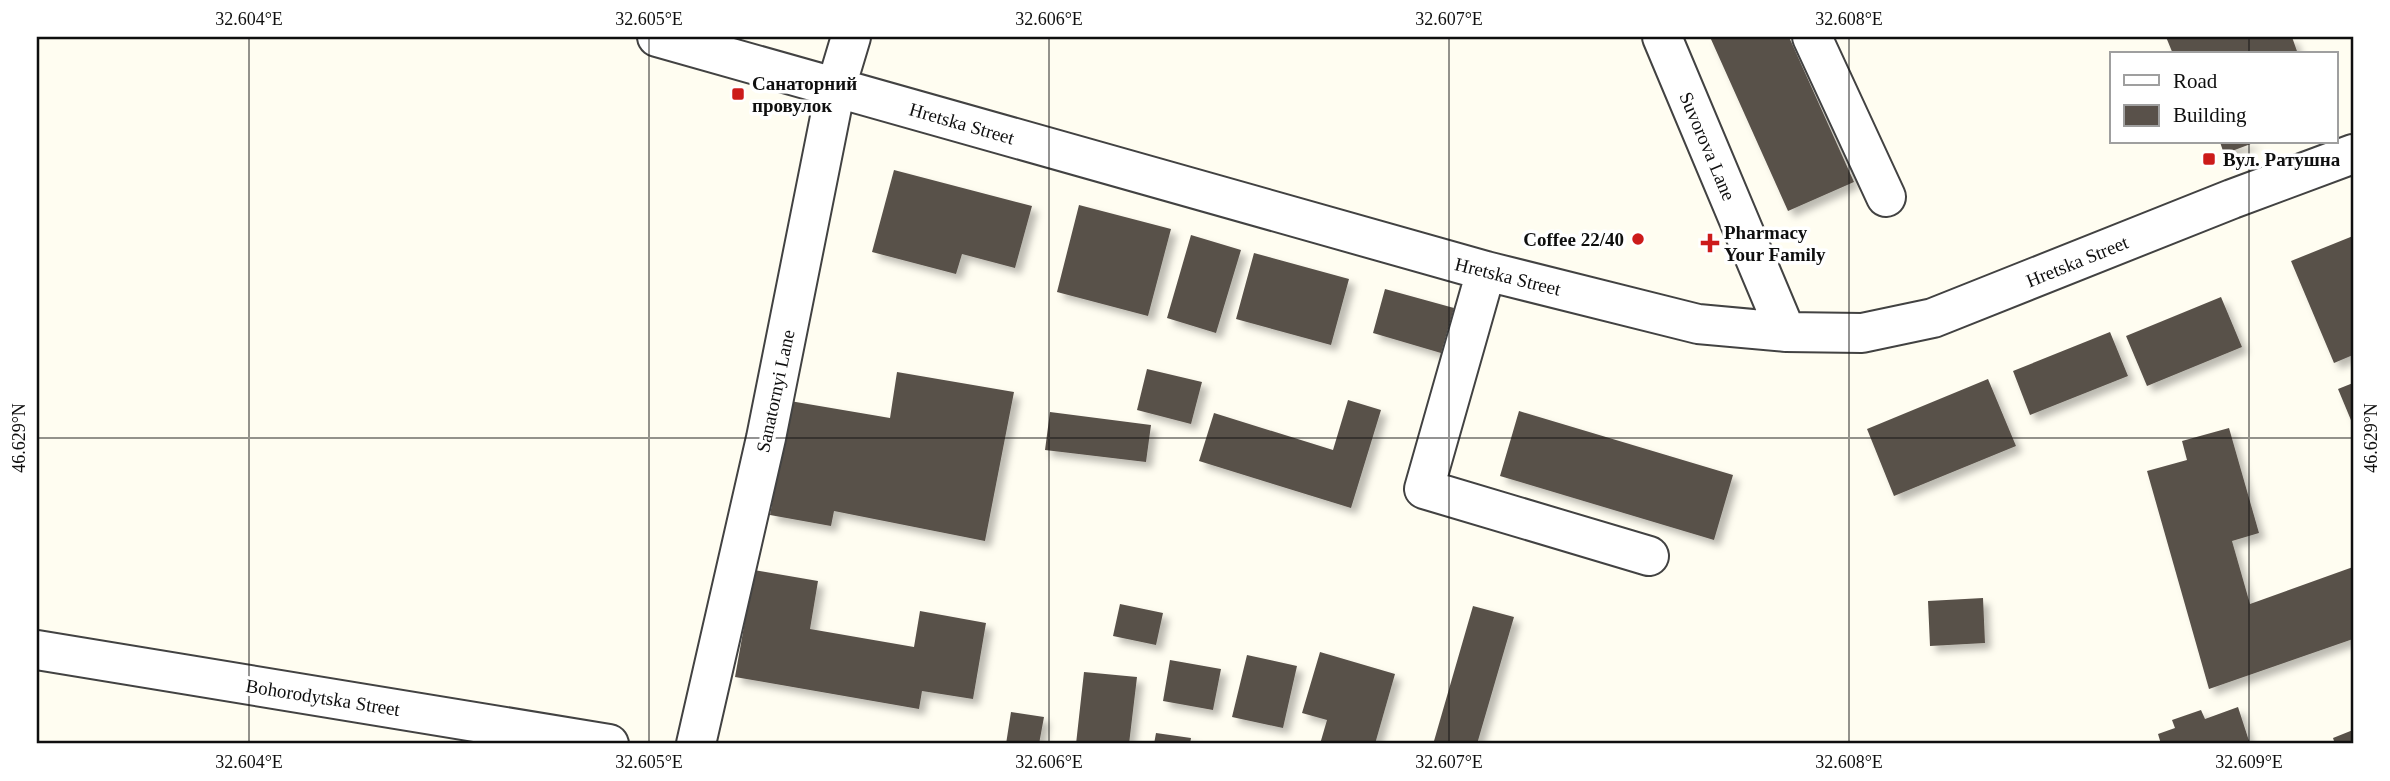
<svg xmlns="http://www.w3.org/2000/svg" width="2390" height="781" viewBox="0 0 2390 781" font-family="Georgia,serif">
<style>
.building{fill:#59514a;filter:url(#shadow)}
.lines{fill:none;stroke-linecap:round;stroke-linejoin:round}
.minor-casing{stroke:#424242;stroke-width:42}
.minor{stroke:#fff;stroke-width:38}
.ticks{fill:none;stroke:#0f0f0f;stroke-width:2;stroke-opacity:0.45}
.poi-dot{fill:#cc1b1a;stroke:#fff;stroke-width:2.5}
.labels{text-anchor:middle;stroke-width:7;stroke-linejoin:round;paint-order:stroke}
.poi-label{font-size:19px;font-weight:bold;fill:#0f0f0f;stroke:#fff;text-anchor:start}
.street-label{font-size:19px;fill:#0f0f0f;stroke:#fff}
.neatline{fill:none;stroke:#0f0f0f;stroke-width:2.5}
.ticks-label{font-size:18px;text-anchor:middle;fill:#0f0f0f}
</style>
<defs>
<filter id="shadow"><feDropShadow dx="6" dy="6" stdDeviation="3.5" flood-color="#0004"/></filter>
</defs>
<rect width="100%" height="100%" fill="#fffdf1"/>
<path class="building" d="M1710 37H1789L1854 182 1788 211Z
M2166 37H2267L2268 39 2292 37 2298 54H2173Z
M2220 142H2256L2224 154Z
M894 170 1032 206 1015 268 962 254 956 274 872 252Z
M1079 205 1171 229 1148 316 1057 292Z
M1191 235 1241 250 1216 333 1167 318Z
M2353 236V355L2334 363 2291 261Z
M1254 253 1349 279 1331 345 1236 319Z
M1385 289 1454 308 1441 353 1373 333Z
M2221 297 2242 347 2147 386 2126 336Z
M2110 332 2128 376 2030 415 2013 371Z
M1147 369 1202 382 1191 424 1137 410Z
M897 372 1014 392 985 541 834 511 831 526 770 515 790 401 890 418Z
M1988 379 2016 446 1894 496 1867 429Z
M2353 383V425L2338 389Z
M1348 400 1381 410 1351 508 1199 461 1214 413 1333 450Z
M1519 411 1733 475 1714 540 1500 476Z
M1050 412 1151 425 1146 462 1045 450Z
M2229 428 2259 533 2232 541 2250 604 2353 567V639L2209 689 2147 471 2187 460 2182 441Z
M754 570 818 581 810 629 914 647 920 611 986 623 973 699 922 691 919 709 735 677Z
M1983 598 1985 643 1930 646 1928 601Z
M1120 604 1163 613 1156 645 1113 636Z
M1473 606 1514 617 1477 744H1444L1434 741Z
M1320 652 1395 674 1375 744H1320L1327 720 1302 713Z
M1247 655 1297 666 1283 728 1232 717Z
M1170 660 1221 669 1213 710 1163 701Z
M1084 672 1137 677 1129 744H1076Z
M2238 707 2250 744H2161L2158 734 2175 728 2172 720 2201 710 2205 719Z
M1011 712 1044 717 1039 744H1006Z
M2353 730V744H2335L2333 738Z
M1156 733 1191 738 1190 744H1154Z"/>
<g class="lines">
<g class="minor-casing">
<path id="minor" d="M657 37 1486 271 1698 324 1786 332 1862 333 1933 318 2232 199 2353 154
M1662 37 1786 332
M1812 37 1886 197
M1486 271 1424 489 1649 556
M37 650 609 744
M696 744 766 438 836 87 851 37"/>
</g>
<use href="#minor" class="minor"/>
</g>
<path class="ticks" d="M249 37V744M649 37V744M1049 37V744M1449 37V744M1849 37V744M2249 37V54M2249 142V744M37 438H2353"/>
<g class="poi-dot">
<rect x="731" y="87" width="14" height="14" rx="3.5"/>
<rect x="2202" y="152" width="14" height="14" rx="3.5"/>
<circle cx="1638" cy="239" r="7"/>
<path d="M1706.5 232.5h7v7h7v7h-7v7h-7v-7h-7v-7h7z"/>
</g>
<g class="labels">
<g class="poi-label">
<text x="752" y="90">Санаторний<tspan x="752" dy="22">провулок</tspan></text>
<text x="2223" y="166">Вул. Ратушна</text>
<text x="1724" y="239">Pharmacy<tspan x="1724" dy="22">Your Family</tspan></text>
<text x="1624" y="246" text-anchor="end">Coffee 22/40</text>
</g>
<g class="street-label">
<text transform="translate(962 123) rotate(16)" y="7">Hretska Street</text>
<text transform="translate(1708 146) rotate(67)" y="7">Suvorova Lane</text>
<text transform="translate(2077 261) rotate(-22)" y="7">Hretska Street</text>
<text transform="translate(1508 276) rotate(14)" y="7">Hretska Street</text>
<text transform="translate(775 391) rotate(-78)" y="7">Sanatornyi Lane</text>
<text transform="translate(323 697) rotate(9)" y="7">Bohorodytska Street</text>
</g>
</g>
<rect width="2390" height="781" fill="none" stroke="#ffffff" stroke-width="77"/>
<rect x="2110" y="52" width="228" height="91" fill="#ffffff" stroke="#9f9f9f" stroke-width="2"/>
<rect x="2124" y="75" width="35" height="10" fill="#ffffff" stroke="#9f9f9f" stroke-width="2"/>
<text x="2173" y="88" font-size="21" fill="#0f0f0f">Road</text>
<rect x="2124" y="105" width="35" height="21" fill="#59514a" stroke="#9f9f9f" stroke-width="2"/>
<text x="2173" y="122" font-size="21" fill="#0f0f0f">Building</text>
<rect x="38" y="38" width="2314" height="704" class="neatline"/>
<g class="ticks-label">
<text x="249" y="25">32.604°E</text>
<text x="649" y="25">32.605°E</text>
<text x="1049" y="25">32.606°E</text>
<text x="1449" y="25">32.607°E</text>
<text x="1849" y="25">32.608°E</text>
<text transform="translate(19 438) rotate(-90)" y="6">46.629°N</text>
<text transform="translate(2371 438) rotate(-90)" y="6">46.629°N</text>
<text x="249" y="768">32.604°E</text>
<text x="649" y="768">32.605°E</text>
<text x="1049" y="768">32.606°E</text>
<text x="1449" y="768">32.607°E</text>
<text x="1849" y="768">32.608°E</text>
<text x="2249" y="768">32.609°E</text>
</g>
</svg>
